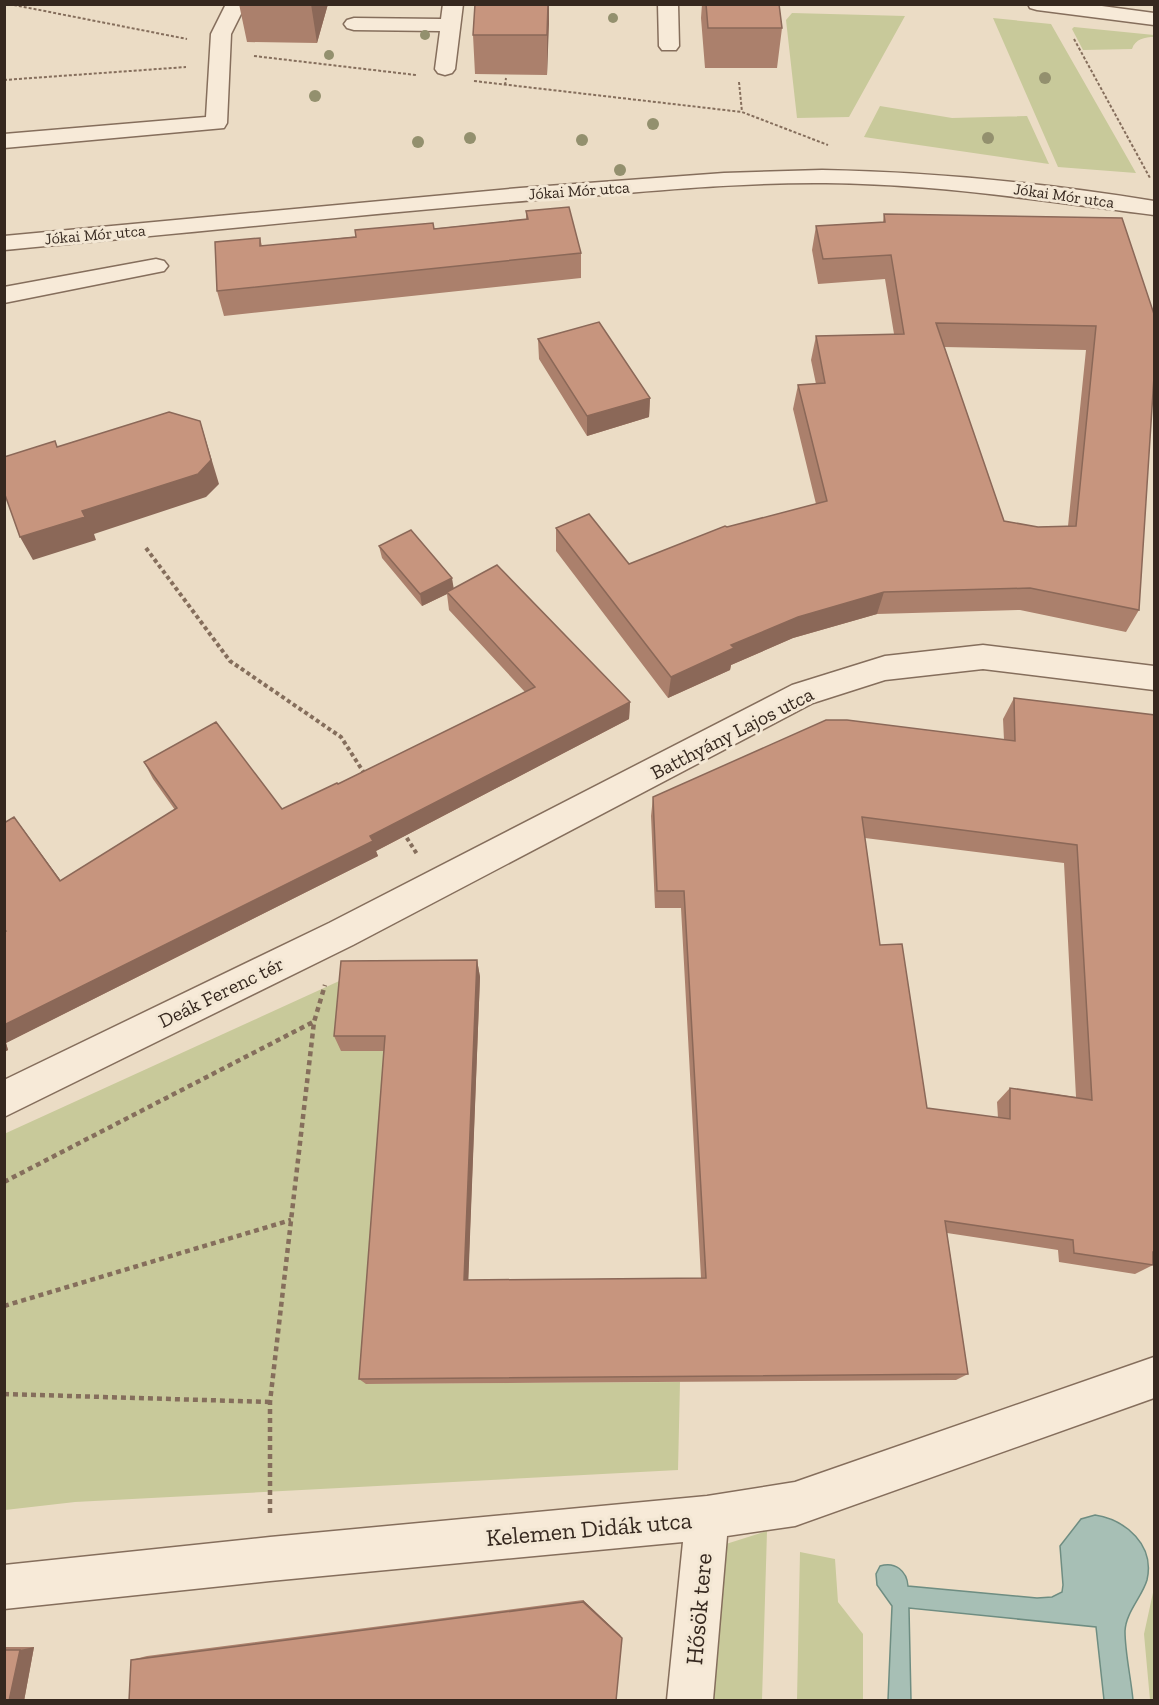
<svg xmlns="http://www.w3.org/2000/svg" width="1159" height="1705" viewBox="0 0 1159 1705" font-family="'Zilla Slab',serif">
<style>
.green{fill:#c8c99a}
.water{fill:#a7bfb5;stroke:#6e8d82;stroke-width:1.5}
.lines{fill:none;stroke-linecap:round;stroke-linejoin:round}
.minor-casing{stroke:#856e5c;stroke-width:3}
.path-far2{stroke:#856e5c;stroke-width:2;stroke-dasharray:3 2;stroke-linecap:butt}
.path-far1{stroke:#856e5c;stroke-width:4;stroke-dasharray:4 3;stroke-linecap:butt}
.path{stroke:#856e5c;stroke-width:4.5;stroke-dasharray:5 4;stroke-linecap:butt}
.minor{fill:#f7ead8;fill-rule:evenodd}
.tree{fill:#93906e}
.wall{fill:#ab806c;fill-rule:evenodd}
.shaded-wall{fill:#8b6858}
.building{fill:#c7957e;stroke:#8b6858;stroke-width:1.5;fill-rule:evenodd}
.labels{text-anchor:middle;stroke-width:6;stroke-linejoin:round;paint-order:stroke}
.far-street-label{font-size:16px;fill:#36281f;stroke:#f3e7d4}
.street-label{font-size:20px;fill:#36281f;stroke:#f3e7d4}
.near-street-label{font-size:24px;fill:#36281f;stroke:#f3e7d4}
</style>
<rect width="100%" height="100%" fill="#ebdcc5"/>
<path class="green" d="M792 13 905 16 849 117 797 118 786 20Z
M993 18 1051 24 1136 173 1058 167Z
M1074 27 1154 35V37C1145 37 1135 39 1132 49L1083 50 1072 29Z
M880 106 952 118 1027 116 1049 164 864 137Z
M348 977 391 1051 366 1384 680 1382 678 1470 75 1502 5 1510 4 1134Z
M767 1531 762 1700H710L726 1544Z
M800 1552 835 1559 838 1602 863 1634V1700H797Z
M1154 1588V1700H1150L1144 1634Z"/>
<path class="water" d="M1095 1515C1126 1520 1155 1545 1147 1580 1142 1597 1126 1612 1125 1631 1125 1653 1131 1678 1133 1700H1104L1096 1627 909 1608 911 1700H888L892 1606 877 1585 876 1574 880 1566C895 1561 907 1571 908 1586L1037 1598 1052 1597 1062 1592 1063 1585 1060 1546 1081 1519Z"/>
<g class="lines">
<g class="minor-casing">
<path id="minor" d="M226 4H246L231 34 227 123 224 128 4 148V134L206 117 211 34Z
M443 4H463L455 69 452 73 445 75 438 73 435 69 440 31 354 30 347 28 344 24 347 20 354 18 441 19Z
M658 4H678L679 46 676 50H662L659 46Z
M1028 4H1087L1154 13V25L1037 10 1030 8Z
M822 170C934 172 1045 183 1154 201V215C1044 201 938 184 826 183 737 182 648 192 559 198 374 213 189 233 4 250V236L520 188 724 173Z
M156 259 164 261 168 266 164 271 4 303V287Z
M983 645 1154 666V690L983 669 885 680 813 703 353 945 4 1117V1080L329 923 792 685 885 656Z
M1154 1357V1398L795 1526 727 1536 713 1700H667L683 1542 270 1581 4 1609V1565L270 1537 707 1496 795 1482Z"/>
</g>
<path class="path-far2" d="M9 4 187 39
M1074 39 1150 178
M254 56 416 75
M4 80 186 67
M474 81 742 112 828 145
M739 82 742 112
M505 85 506 78"/>
<path class="path-far1" d="M146 548 230 661 341 737 366 776
M403 832 417 854"/>
<path class="path" d="M4 1182 313 1022
M4 1306 291 1220
M4 1394 270 1402
M270 1513V1402L314 1022 325 985"/>
<use href="#minor" class="minor"/>
</g>
<g class="tree">
<circle cx="613" cy="18" r="5"/>
<circle cx="425" cy="35" r="5"/>
<circle cx="329" cy="55" r="5"/>
<circle cx="1045" cy="78" r="6"/>
<circle cx="315" cy="96" r="6"/>
<circle cx="653" cy="124" r="6"/>
<circle cx="470" cy="138" r="6"/>
<circle cx="988" cy="138" r="6"/>
<circle cx="582" cy="140" r="6"/>
<circle cx="418" cy="142" r="6"/>
<circle cx="620" cy="170" r="6"/>
</g>
<path class="wall" d="M239 4H328L317 43 247 42Z
M475 4H549L547 75 475 74 473 35Z
M702 4H779L782 28 777 68H705L701 18Z
M526 211 581 253V278L224 316 217 291 260 238 262 246 526 219Z
M884 214 1122 218 1139 610 1126 632 1020 610 877 614 793 638 731 665 730 670 668 698 556 551V528L629 564 727 527 816 504 793 409 798 385 816 384 811 360 816 336 894 334 885 279 818 284 812 250 816 226 883 222ZM944 347 1086 350 1068 526 1038 527 1004 521Z
M538 339 650 398 649 417 587 436 539 359Z
M379 546 453 588 630 702 629 719 376 851 378 856 6 1043 8 1050 4 1052V932L6 931 14 817 61 881 175 810 153 779 144 762 282 809 338 784 525 692 449 610 447 594 422 606 382 558Z
M1014 698 1155 715V1264H1153V1265L1135 1274 1059 1262 1058 1250 947 1233 968 1374 956 1380 366 1384 359 1379 384 1051H341L334 1036 477 960 480 977 468 1280 701 1278 681 908H655L651 816 653 797 1004 740 1003 719ZM865 838 1064 863 1076 1097 1010 1088 997 1102 998 1118 927 1108 880 945Z
M583 1600 620 1635 622 1638 131 1660 147 1656Z
M4 1647H34L24 1701H4Z"/>
<path class="shaded-wall" d="M311 4H328L317 43Z
M548 4H549V24L547 75V35Z
M650 398 649 417 587 436V416Z
M200 421 219 484 206 497 94 534 96 540 33 560 20 537 82 511Z
M452 578 454 590 447 592V594L422 606 420 594Z
M884 592 877 614 793 638 731 665 730 670 668 698 671 677 731 645 798 617Z
M630 702 629 719 376 851 378 856 6 1043 8 1050 4 1052V1025Z
M14 817 26 833 72 896 60 881Z
M477 960 480 977 468 1289 464 1280Z
M583 1600 620 1635 622 1638 583 1602Z
M34 1647 24 1701H9L20 1650Z"/>
<path class="building" d="M475 4H548L547 35H473Z
M706 4H779L782 28H708Z
M569 207 581 253 217 291 215 242 260 238V246L356 237 355 230 433 223 434 229 528 219 526 211Z
M884 214 1122 218 1155 317V361L1139 610 1030 588 884 592 798 617 731 645 734 648 671 677 556 528 589 514 629 564 725 526 727 527 827 501 798 385 825 383 816 336 904 334 891 255 823 259 816 226 885 222ZM936 323 1096 326 1076 526 1038 527 1004 521Z
M599 322 650 398 587 416 538 339Z
M169 412 200 421 211 460 198 474 82 511 85 517 20 537 4 492V457L55 441 57 447Z
M411 530 452 578 420 594 379 546Z
M497 565 630 702 370 836 373 841 4 1025V932L6 931 4 929V823L14 817 60 881 177 808 144 762 216 722 282 809 337 783 338 784 535 687 447 592Z
M1014 698 1155 715V1252H1153V1265L1074 1253 1073 1240 945 1221 968 1374 359 1379 385 1036H334L341 961 477 960 464 1280 706 1278 684 891H657L653 797 826 720H847L1015 741ZM862 817 1077 845 1092 1100 1010 1088V1119L927 1108 902 944 880 945Z
M583 1602 622 1638 616 1701H129L131 1660Z
M4 1650H20L9 1701H4Z"/>
<g class="labels">
<g class="far-street-label">
<text transform="translate(579 190) rotate(-4)" y="6">Jókai Mór utca</text>
<text transform="translate(1064 195) rotate(8)" y="6">Jókai Mór utca</text>
<text transform="translate(95 234) rotate(-5)" y="6">Jókai Mór utca</text>
</g>
<g class="street-label">
<text transform="translate(732 733) rotate(-27)" y="7">Batthyány Lajos utca</text>
<text transform="translate(221 992) rotate(-26)" y="7">Deák Ferenc tér</text>
</g>
<g class="near-street-label">
<text transform="translate(589 1529) rotate(-5)" y="8">Kelemen Didák utca</text>
<text transform="translate(699 1609) rotate(-85)" y="8">Hősök tere</text>
</g>
</g>
<rect width="1159" height="1705" fill="none" stroke="#36281f" stroke-width="12"/>
</svg>
